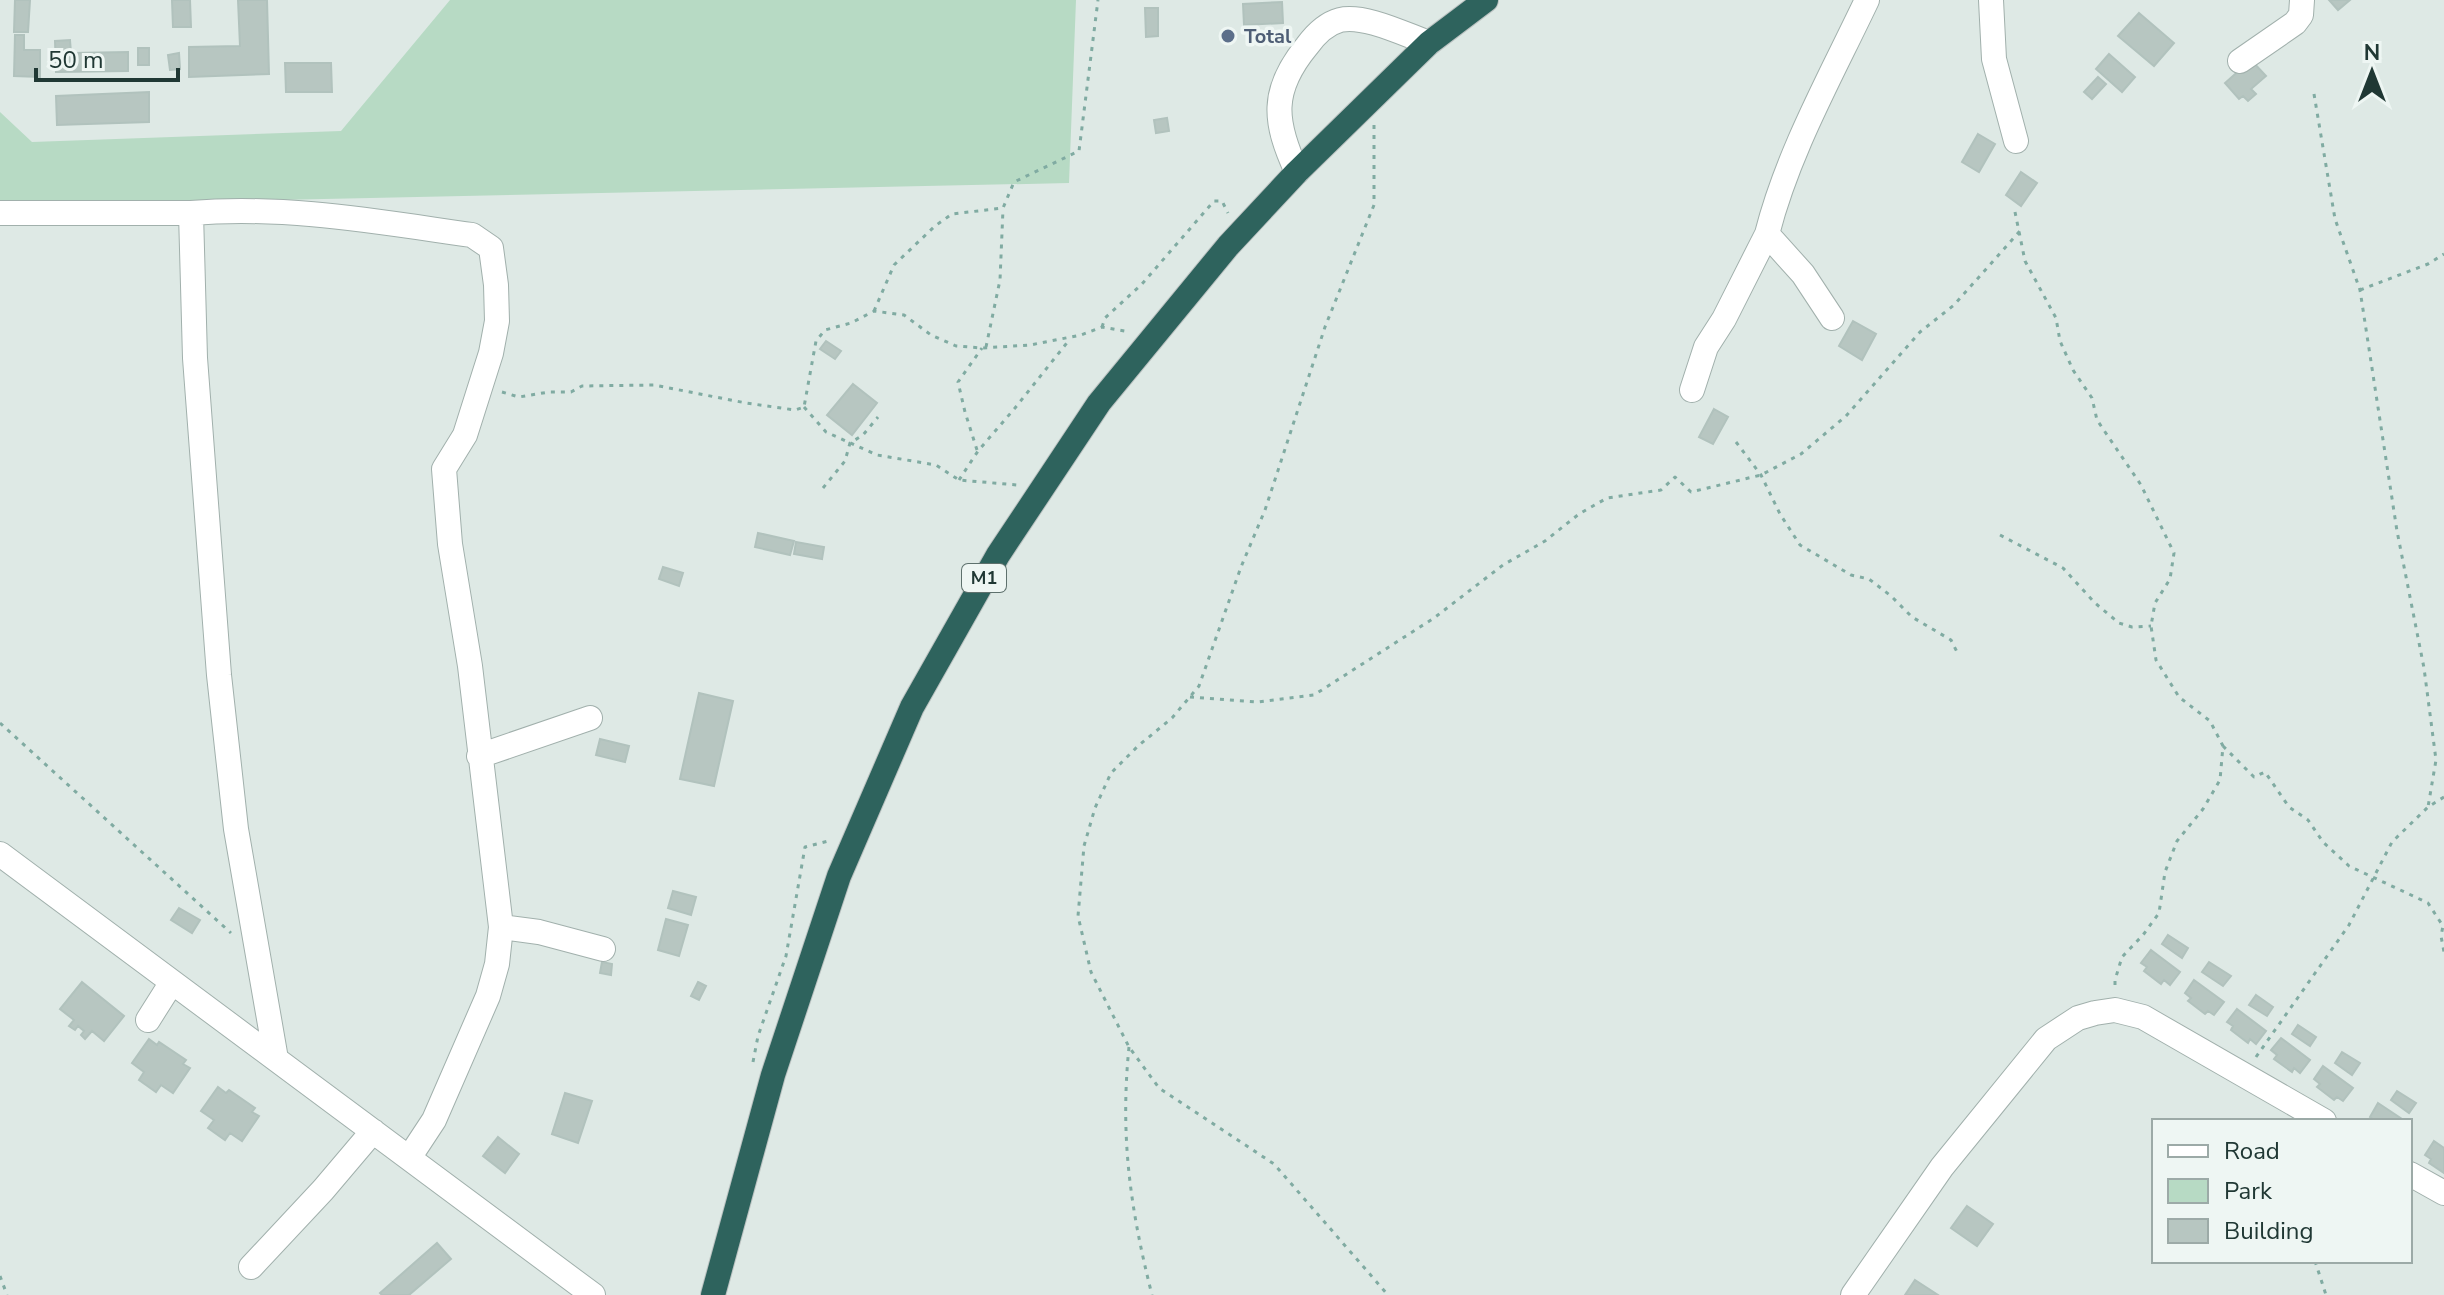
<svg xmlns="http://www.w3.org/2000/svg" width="2444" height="1295" viewBox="0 0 2444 1295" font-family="'Nunito Sans',sans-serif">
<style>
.green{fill:#b7dac4}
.building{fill:#b7c6c1;stroke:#b1c2bd;stroke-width:2}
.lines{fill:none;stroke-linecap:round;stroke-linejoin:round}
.minor-casing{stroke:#a1b0ac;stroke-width:26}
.highway-casing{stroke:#bcc3c2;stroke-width:26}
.path{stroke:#80aba2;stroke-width:3;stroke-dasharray:4 6;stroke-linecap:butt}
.minor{stroke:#fff;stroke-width:24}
.highway{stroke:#2e635d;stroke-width:24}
.service-dot{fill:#5c6f8a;stroke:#eef6f3;stroke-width:3}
.labels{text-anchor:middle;stroke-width:7;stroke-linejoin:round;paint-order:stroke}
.shield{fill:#eef6f3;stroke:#5e716d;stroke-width:2}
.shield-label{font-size:18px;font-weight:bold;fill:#203834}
.service-label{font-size:20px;font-weight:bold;fill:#4e5e75;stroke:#eef6f3;text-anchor:start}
</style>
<rect width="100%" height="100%" fill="#dee9e5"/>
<path class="green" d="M450 0H1076L1069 183 0 206V112L32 142 341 131Z"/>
<path class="building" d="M15 0H30L28 32H14Z
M172 0H190L191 27H173Z
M238 0H267L269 74 189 77V47L240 46Z
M2329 0H2350L2338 10Z
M1282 2 1283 23 1244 25 1243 4Z
M1145 8H1158V36L1146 37Z
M2139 13 2174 43 2154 66 2118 36Z
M15 35H24V50H40V77L14 76Z
M70 40 71 53 128 52V71L56 72 55 41Z
M138 48H149V65H138Z
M179 53 180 69 170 70 168 55Z
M2109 54 2135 77 2122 92 2096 69Z
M2251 60 2266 76 2251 89 2256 94 2248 101 2243 96 2239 99 2225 83Z
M285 63H331L332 92H286Z
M2098 77 2106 84 2092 99 2084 92Z
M149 92V122L57 125 56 96Z
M1167 118 1169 131 1156 133 1154 120Z
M1978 134 1995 144 1979 172 1962 162Z
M2021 172 2037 183 2021 206 2006 195Z
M1853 321 1876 334 1862 360 1839 346Z
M826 341 841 351 835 359 820 349Z
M853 384 877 403 852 435 827 415Z
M1714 409 1728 417 1713 444 1699 437Z
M758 533 794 541 790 555 755 547Z
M796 542 824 547 822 559 794 554Z
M663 567 683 573 679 586 659 579Z
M699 693 733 701 714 786 680 779Z
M600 739 629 746 625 762 596 755Z
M673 891 696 897 691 915 668 908Z
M179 908 200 920 192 933 171 920Z
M666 919 688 925 679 956 658 950Z
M2168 935 2188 948 2182 958 2162 944Z
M2151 950 2180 972 2170 985 2164 980 2161 984 2144 971 2147 967 2141 963Z
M602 962 612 964 611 975 600 973Z
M2209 962 2231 976 2223 986 2202 972Z
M2194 980 2224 1002 2214 1015 2208 1011 2205 1014 2188 1001 2191 998 2185 993Z
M82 982 124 1016 104 1041 92 1031 85 1039 81 1035 84 1031 78 1026 75 1030 69 1026 74 1020 60 1009Z
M698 982 706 986 699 1000 691 996Z
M2256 995 2273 1007 2267 1016 2249 1005Z
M2237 1009 2266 1031 2256 1044 2250 1039 2248 1043 2231 1030 2233 1026 2227 1022Z
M2298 1025 2316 1037 2310 1046 2292 1034Z
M2281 1038 2310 1060 2300 1073 2294 1068 2292 1072 2274 1059 2277 1055 2271 1050Z
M149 1039 157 1045 159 1042 186 1060 183 1064 190 1068 173 1093 161 1085 156 1092 139 1080 144 1072 132 1063Z
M2342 1052 2360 1063 2352 1075 2335 1063Z
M2323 1066 2353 1088 2343 1101 2337 1097 2334 1100 2317 1087 2320 1084 2314 1079Z
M218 1087 226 1093 229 1090 255 1108 252 1112 259 1116 242 1141 230 1133 225 1140 208 1128 214 1120 201 1111Z
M2397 1091 2416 1103 2409 1113 2391 1100Z
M565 1093 592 1101 578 1143 552 1134Z
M2378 1103 2405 1121H2375L2370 1117Z
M498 1137 519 1154 505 1173 483 1156Z
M2434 1141 2444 1148V1173L2429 1163 2431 1159 2425 1155Z
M1967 1206 1993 1224 1977 1246 1951 1228Z
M437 1243 451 1259 409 1295H382L380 1293Z
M1915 1280 1938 1295H1905Z"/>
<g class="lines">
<g class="minor-casing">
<path id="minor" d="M1991 0 1994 59 2016 141
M2240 61 2295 23 2301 15 2302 0
M1297 172C1274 122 1270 91 1307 46 1315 35 1325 24 1340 20 1364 14 1406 35 1429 43
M0 213H191
M1832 318 1803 274 1767 234C1788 152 1831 76 1867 0
M1692 390 1706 347 1724 319 1767 234
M479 756 590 718
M0 854 593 1295
M148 1020 172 982
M276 1059 236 829 219 675 195 358 191 213C286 205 379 222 472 235L491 248 496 285 497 321 491 353 465 435 444 469 450 544 470 666 501 927
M409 1158 434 1120 488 996 497 964 501 927 539 932 603 949
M2410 1174 2444 1193
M251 1267 323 1190 373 1131
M1853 1295 1942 1167 2046 1039 2078 1018 2095 1013 2115 1010 2143 1017 2324 1121"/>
</g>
<g class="highway-casing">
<path id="highway" d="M713 1295 773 1075 839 876 912 707 998 555 1099 403 1228 246 1297 172 1429 43 1486 0"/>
</g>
<path class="path" d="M2314 94 2335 219 2360 290 2397 531 2424 668 2436 760 2428 807
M1374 125V205L1325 327 1265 510 1241 567 1199 686 1172 718 1138 746 1111 773 1095 808 1084 846 1078 916 1091 972 1129 1047 1159 1088 1274 1164 1388 1295
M2015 212 2025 261 2056 318 2060 341 2073 370 2092 398 2097 420 2141 485 2174 553 2170 579 2155 603 2151 626 2156 660 2179 697 2210 721 2223 746 2220 780 2203 809 2177 841 2165 872 2159 913 2143 935 2122 957 2115 980V990
M2360 290 2428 264 2444 254
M874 311 894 265 935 226 952 214 1003 208 1014 182 1079 151 1098 0
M1102 327 1105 318 1142 284 1214 201H1222L1228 213
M986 347 1000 280 1003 209
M502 392 519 397 549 392H571L582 386 654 385 746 403 795 410 804 407 816 341 825 330 851 323 874 311 904 315 931 335 956 346 982 348 1030 345 1081 335 1102 327 1130 332
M804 407 826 432 877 455 936 465 959 480 1017 485
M1736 442 1761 475 1780 514 1800 545 1851 575 1869 579 1891 596 1912 617 1951 640 1957 652
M977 450 965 412 958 382 982 348
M959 480 978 451 1015 408 1070 339
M823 488 845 461 850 443 863 435 878 417
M2000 535 2063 568 2095 603 2119 623 2132 627 2151 626
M1190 697 1258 702 1314 695 1434 618 1503 565 1545 541 1579 514 1607 498 1661 490 1675 477 1691 492 1761 475 1801 454 1846 416 1920 332 1954 305 2020 231
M0 723 231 933
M2223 746 2254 777 2265 772 2289 807 2308 820 2323 842 2349 866 2428 903 2443 926 2441 936 2444 952
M1129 1047C1120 1136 1130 1208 1152 1295
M2256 1057 2349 925 2392 842 2428 807 2444 797
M753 1062 758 1036 786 956 805 847 832 840
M2315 1261 2326 1295
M0 1276 7 1295"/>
<use href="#minor" class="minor"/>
<use href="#highway" class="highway"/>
</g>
<circle class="service-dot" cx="1228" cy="36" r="8"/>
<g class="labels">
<rect class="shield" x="962" y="564" width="44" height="28" rx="6"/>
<g class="shield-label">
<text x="984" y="584">M1</text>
</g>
<g class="service-label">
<text x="1244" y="43">Total</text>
</g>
</g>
<rect x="2152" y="1119" width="260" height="144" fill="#eef6f3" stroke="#9caaa7" stroke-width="2"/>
<rect x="2168" y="1145" width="40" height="12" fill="#ffffff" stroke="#9caaa7" stroke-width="2"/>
<text x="2224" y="1159" font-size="24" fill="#203834">Road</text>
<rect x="2168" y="1179" width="40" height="24" fill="#b7dac4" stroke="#9caaa7" stroke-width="2"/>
<text x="2224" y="1199" font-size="24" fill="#203834">Park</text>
<rect x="2168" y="1219" width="40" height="24" fill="#b7c6c1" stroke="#9caaa7" stroke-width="2"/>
<text x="2224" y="1239" font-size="24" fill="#203834">Building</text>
<g transform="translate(2372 72)" stroke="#eef6f3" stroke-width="6" paint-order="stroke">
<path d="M0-6L14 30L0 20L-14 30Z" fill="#203834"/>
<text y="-12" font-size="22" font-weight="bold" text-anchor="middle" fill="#203834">N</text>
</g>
<path d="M36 68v12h142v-12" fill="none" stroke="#203834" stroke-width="4"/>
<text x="48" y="68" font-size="24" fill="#203834" stroke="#eef6f3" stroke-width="6" paint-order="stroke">50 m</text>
</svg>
